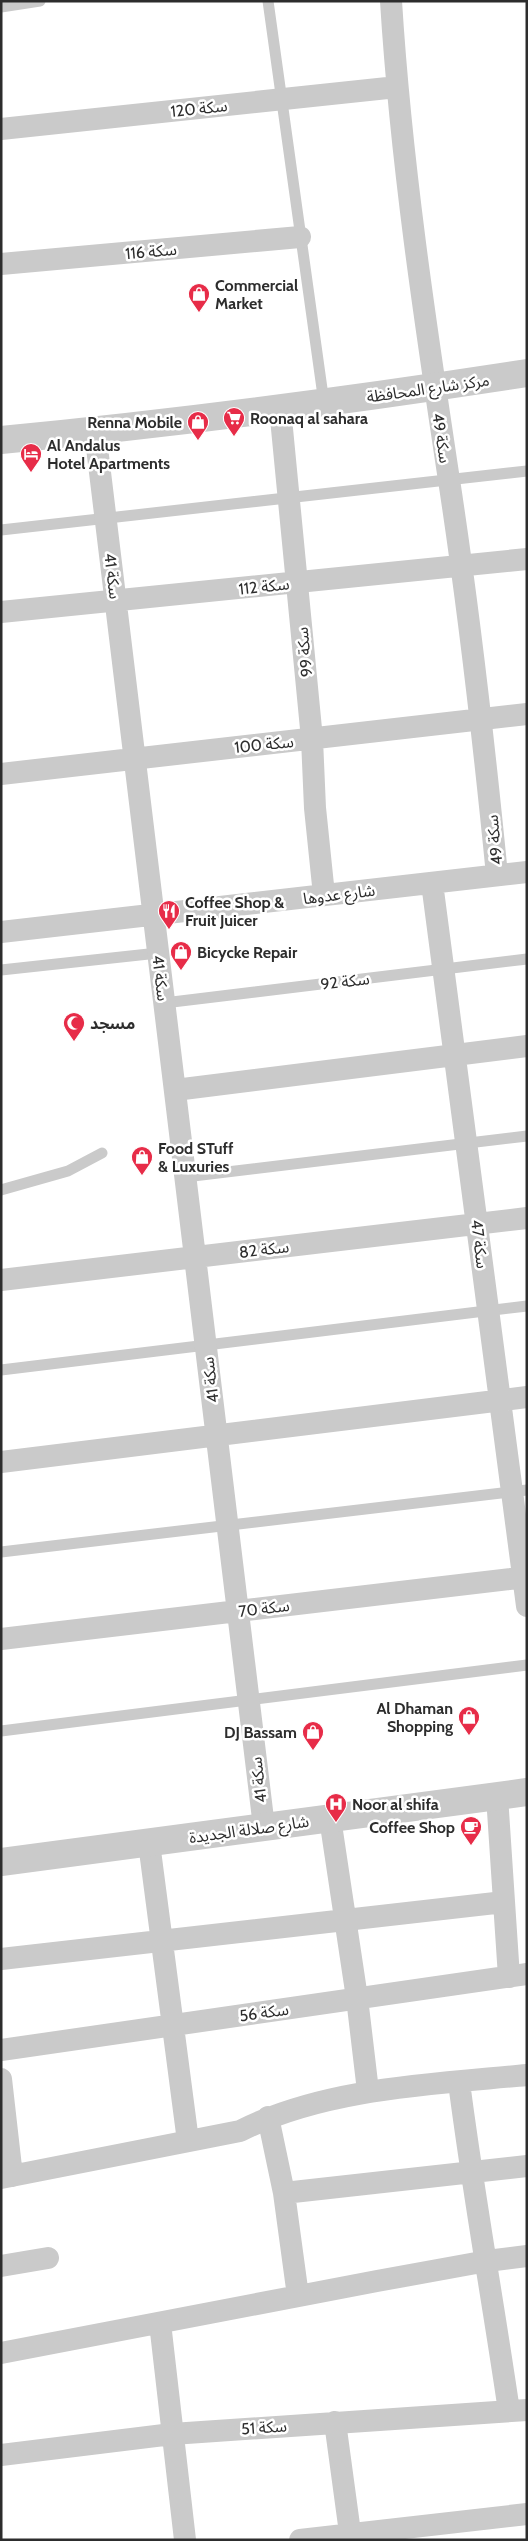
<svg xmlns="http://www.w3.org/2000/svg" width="528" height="2541" viewBox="0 0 528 2541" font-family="Cabin,'Noto Sans Arabic',sans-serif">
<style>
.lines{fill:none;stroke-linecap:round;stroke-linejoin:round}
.service{stroke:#cacaca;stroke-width:11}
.minor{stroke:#cacaca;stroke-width:22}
.tertiary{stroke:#cacaca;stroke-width:28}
.labels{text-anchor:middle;stroke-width:5;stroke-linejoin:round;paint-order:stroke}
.street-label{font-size:16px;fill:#2d2d2d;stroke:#fff}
.poi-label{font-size:16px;font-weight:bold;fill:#2d2d2d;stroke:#fff;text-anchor:start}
</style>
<rect width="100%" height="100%" fill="#fff"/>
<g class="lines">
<path class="service" d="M268 1 324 403
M1 7 40 1
M1 530 527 471
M1 970 158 953
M164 1003 527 959
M185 1177 527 1136
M1 1190 68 1171 102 1153
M1 1370 527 1306
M1 1552 527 1490
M1 1731 527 1665"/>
<path class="minor" d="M391 1C401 162 425 321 449 480 469 611 484 743 497 875
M1 129 397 87
M1 264 300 237
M280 408 312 739 315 808 324 895
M95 431 264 1827
M1 612 527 559
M1 774 527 714
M432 883 527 1606
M1 932 527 872
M175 1090 527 1046
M1 1280 527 1218
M1 1462 527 1397
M1 1639 527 1577
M497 1796 509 1977
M330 1818 357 1998 368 2091
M149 1843 188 2141
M1 1959 504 1902
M1 2050 527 1974
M1 2079 12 2176
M459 2082C473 2192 493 2301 509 2411
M268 2117 284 2193 298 2296
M1 2178 240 2131C324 2088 434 2084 527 2075
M284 2193 527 2166
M1 2266 48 2258
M160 2323 185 2540
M1 2353 377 2281 487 2261 527 2256
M335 2422 351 2540
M1 2455 172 2434 527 2410
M300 2540 527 2514"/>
<path class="tertiary" d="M1 440C177 423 352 400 527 373
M1 1862 527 1792"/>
</g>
<defs>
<g id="shop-pin" transform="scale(1.125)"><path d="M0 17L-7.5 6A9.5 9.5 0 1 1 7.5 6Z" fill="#e72c48" stroke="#fff"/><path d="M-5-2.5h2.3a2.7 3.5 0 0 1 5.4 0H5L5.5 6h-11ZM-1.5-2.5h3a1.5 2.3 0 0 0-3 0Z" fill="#fff"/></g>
<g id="supermarket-pin" transform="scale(1.125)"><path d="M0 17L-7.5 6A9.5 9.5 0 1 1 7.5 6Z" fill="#e72c48" stroke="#fff"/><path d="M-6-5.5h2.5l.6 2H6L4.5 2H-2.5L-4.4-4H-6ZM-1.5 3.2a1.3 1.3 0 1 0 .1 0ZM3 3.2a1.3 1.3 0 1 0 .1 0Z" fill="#fff"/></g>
<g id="hotel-pin" transform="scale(1.125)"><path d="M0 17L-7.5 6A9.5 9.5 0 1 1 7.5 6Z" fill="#e72c48" stroke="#fff"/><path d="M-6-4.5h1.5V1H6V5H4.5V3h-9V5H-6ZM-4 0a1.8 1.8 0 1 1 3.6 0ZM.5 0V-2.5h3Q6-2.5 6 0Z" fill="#fff"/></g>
<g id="restaurant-pin" transform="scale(1.125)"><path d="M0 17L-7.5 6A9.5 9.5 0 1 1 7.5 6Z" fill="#e72c48" stroke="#fff"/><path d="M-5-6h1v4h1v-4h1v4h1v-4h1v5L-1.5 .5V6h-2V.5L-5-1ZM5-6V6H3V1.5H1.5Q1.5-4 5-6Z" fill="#fff"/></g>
<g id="mosque-pin" transform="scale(1.125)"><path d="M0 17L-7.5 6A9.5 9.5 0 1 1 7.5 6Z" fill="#e72c48" stroke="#fff"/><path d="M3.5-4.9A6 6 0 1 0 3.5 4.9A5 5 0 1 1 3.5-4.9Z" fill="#fff"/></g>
<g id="hospital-pin" transform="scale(1.125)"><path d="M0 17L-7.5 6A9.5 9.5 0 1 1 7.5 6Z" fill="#e72c48" stroke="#fff"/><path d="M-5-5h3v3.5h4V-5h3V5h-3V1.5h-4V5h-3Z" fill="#fff"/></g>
<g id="cafe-pin" transform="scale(1.125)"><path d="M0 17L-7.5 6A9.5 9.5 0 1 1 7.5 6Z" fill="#e72c48" stroke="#fff"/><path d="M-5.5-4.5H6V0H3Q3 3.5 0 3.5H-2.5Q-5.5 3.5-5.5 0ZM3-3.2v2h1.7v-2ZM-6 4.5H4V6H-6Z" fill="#fff"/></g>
</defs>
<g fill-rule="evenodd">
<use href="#shop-pin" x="199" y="294"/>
<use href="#supermarket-pin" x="234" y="418"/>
<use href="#shop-pin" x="198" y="422"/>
<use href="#hotel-pin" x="31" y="454"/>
<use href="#restaurant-pin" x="169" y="911"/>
<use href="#shop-pin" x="181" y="952"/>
<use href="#mosque-pin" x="74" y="1023"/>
<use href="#shop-pin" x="142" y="1157"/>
<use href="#shop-pin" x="469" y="1717"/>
<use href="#shop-pin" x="313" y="1732"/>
<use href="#hospital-pin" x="336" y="1804"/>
<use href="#cafe-pin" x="471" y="1827"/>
</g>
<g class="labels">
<g class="street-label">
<text transform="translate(199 108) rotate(-6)" y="6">سكة 120</text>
<text transform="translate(151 251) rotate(-5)" y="6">سكة 116</text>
<text transform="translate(428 388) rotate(-8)" y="6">مركز شارع المحافظة</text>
<text transform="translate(442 438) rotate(81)" y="6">سكة 49</text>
<text transform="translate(113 576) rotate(83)" y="6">سكة 41</text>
<text transform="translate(264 586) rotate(-6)" y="6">سكة 112</text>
<text transform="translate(304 652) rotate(-96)" y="6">سكة 99</text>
<text transform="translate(264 744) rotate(-6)" y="6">سكة 100</text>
<text transform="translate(494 840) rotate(-96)" y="6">سكة 49</text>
<text transform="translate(339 894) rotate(-7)" y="6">شارع عدوها</text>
<text transform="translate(161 978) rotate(83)" y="6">سكة 41</text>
<text transform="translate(345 981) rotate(-7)" y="6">سكة 92</text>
<text transform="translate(480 1244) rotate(83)" y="6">سكة 47</text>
<text transform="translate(264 1249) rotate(-7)" y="6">سكة 82</text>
<text transform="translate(210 1380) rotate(-97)" y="6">سكة 41</text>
<text transform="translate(264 1608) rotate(-7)" y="6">سكة 70</text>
<text transform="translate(258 1780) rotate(-97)" y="6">سكة 41</text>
<text transform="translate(249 1829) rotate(-8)" y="6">شارع صلالة الجديدة</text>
<text transform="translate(264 2012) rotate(-8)" y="6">سكة 56</text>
<text transform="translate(264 2427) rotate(-4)" y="6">سكة 51</text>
</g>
<g class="poi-label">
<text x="215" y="291">Commercial<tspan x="215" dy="18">Market</tspan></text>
<text x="250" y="424">Roonaq al sahara</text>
<text x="182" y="428" text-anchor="end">Renna Mobile</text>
<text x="47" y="451">Al Andalus<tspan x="47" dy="18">Hotel Apartments</tspan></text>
<text x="185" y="908">Coffee Shop &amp;<tspan x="185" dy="18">Fruit Juicer</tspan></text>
<text x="197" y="958">Bicycke Repair</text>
<text x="90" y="1029">مسجد</text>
<text x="158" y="1154">Food STuff<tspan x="158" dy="18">&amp; Luxuries</tspan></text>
<text x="453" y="1714" text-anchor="end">Al Dhaman<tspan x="453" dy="18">Shopping</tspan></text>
<text x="297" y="1738" text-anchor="end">DJ Bassam</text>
<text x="352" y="1810">Noor al shifa</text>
<text x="455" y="1833" text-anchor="end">Coffee Shop</text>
</g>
</g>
<rect width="528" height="2541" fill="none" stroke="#2d2d2d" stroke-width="5"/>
</svg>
